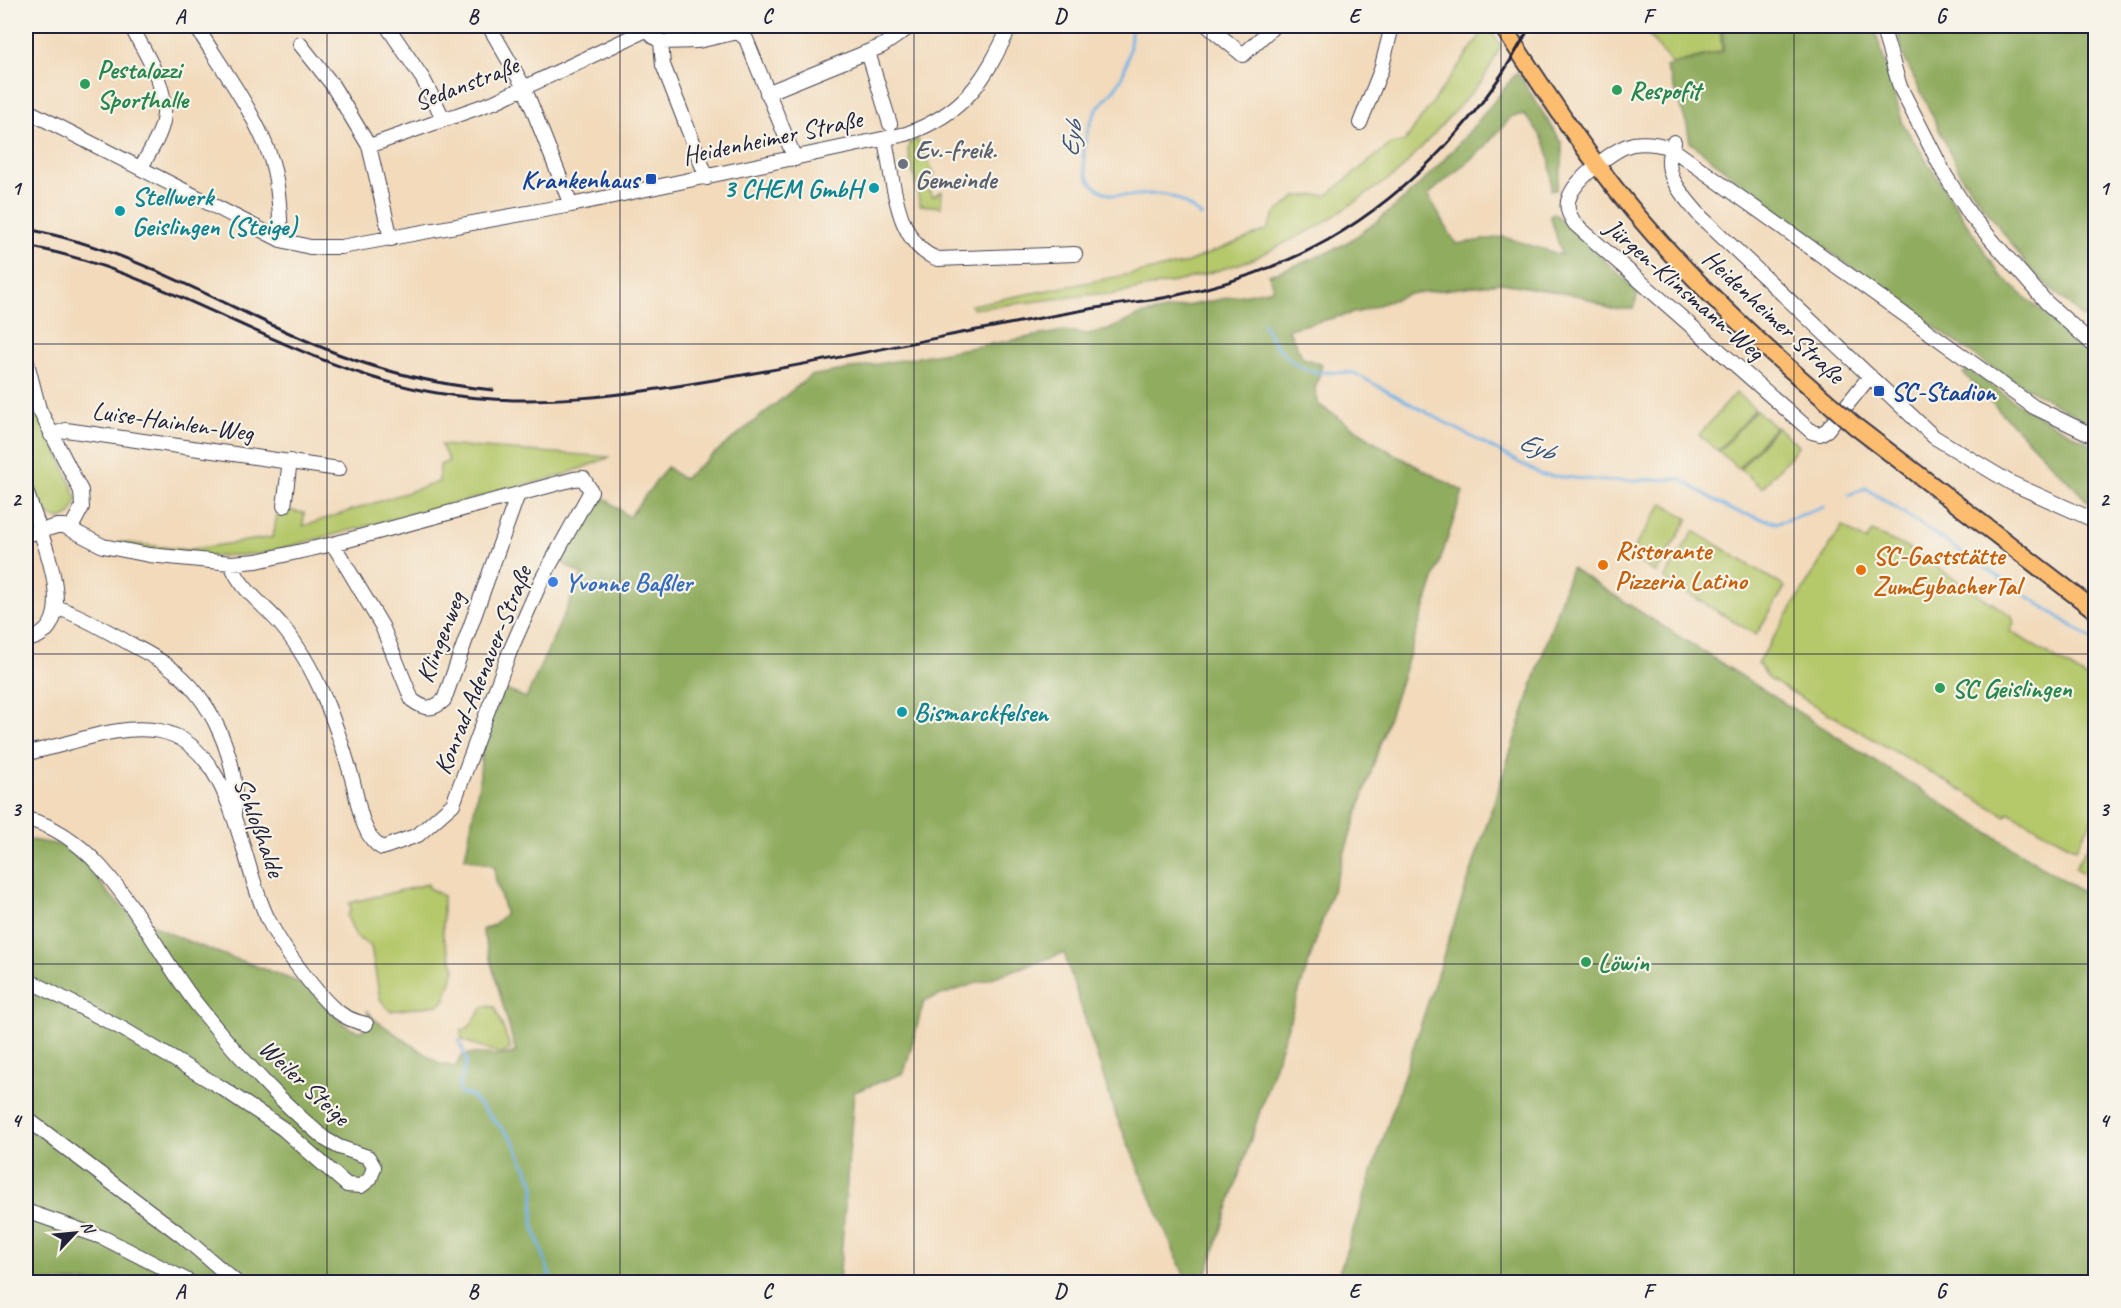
<svg xmlns="http://www.w3.org/2000/svg" width="2121" height="1308" viewBox="0 0 2121 1308" font-family="Caveat,sans-serif">
<style>
.green{fill:#b5c86b;stroke:#6c7553;stroke-width:1.5}
.forest{fill:#90ac5f;stroke:#59674d;stroke-width:1.5}
.lines{fill:none;stroke-linecap:round;stroke-linejoin:round}
.stream{stroke:#72b1e5;stroke-width:3}
.minor-casing{stroke:#413e4e;stroke-width:16}
.major-casing{stroke:#413e4e;stroke-width:20}
.minor{stroke:#fff;stroke-width:14}
.major{stroke:#fcbd6f;stroke-width:16}
.rail{stroke:#22223b;stroke-width:3}
.major-bridge-casing{stroke:#413e4e;stroke-width:20;stroke-linecap:butt}
.major-bridge{stroke:#fcbd6f;stroke-width:16}
.grid{fill:none;stroke:#22223b;stroke-width:1.5;stroke-opacity:0.55}
.leisure-dot{fill:#2e9e5b;stroke:#f7f3e8;stroke-width:2}
.worship-dot{fill:#6b7280;stroke:#f7f3e8;stroke-width:2}
.transit-dot{fill:#1a4fb4;stroke:#f7f3e8;stroke-width:2}
.culture-dot{fill:#0f9aa8;stroke:#f7f3e8;stroke-width:2}
.food-dot{fill:#e8710a;stroke:#f7f3e8;stroke-width:2}
.shop-dot{fill:#3f7fe0;stroke:#f7f3e8;stroke-width:2}
.labels{text-anchor:middle;stroke-width:4.5;stroke-linejoin:round;paint-order:stroke}
.leisure-label{font-size:26px;font-weight:bold;fill:#27864d;stroke:#f7f3e8;text-anchor:start}
.street-label{font-size:26px;fill:#22223b;stroke:#f7f3e8}
.worship-label{font-size:26px;font-weight:bold;fill:#5b616d;stroke:#f7f3e8;text-anchor:start}
.transit-label{font-size:26px;font-weight:bold;fill:#164399;stroke:#f7f3e8;text-anchor:end}
.culture-label{font-size:26px;font-weight:bold;fill:#0d838f;stroke:#f7f3e8;text-anchor:start}
.food-label{font-size:26px;font-weight:bold;fill:#c56008;stroke:#f7f3e8;text-anchor:start}
.shop-label{font-size:26px;font-weight:bold;fill:#366cbe;stroke:#f7f3e8;text-anchor:start}
.water-label{font-size:27px;font-style:italic;fill:#3e5476;stroke:#f7f3e8}
.neatline{fill:none;stroke:#22223b;stroke-width:2}
.grid-label{font-size:20px;text-anchor:middle;font-weight:bold;fill:#22223b}
</style>
<rect width="100%" height="100%" fill="#f7f3e8"/>
<filter id="ink" filterUnits="userSpaceOnUse"><feTurbulence type="fractalNoise" baseFrequency=".0167" numOctaves="2"/><feDisplacementMap in="SourceGraphic" scale="12" xChannelSelector="R" yChannelSelector="G"/><feConvolveMatrix kernelMatrix="1 2 1 2 8 2 1 2 1" color-interpolation-filters="sRGB"/></filter>
<filter id="wash" filterUnits="userSpaceOnUse"><feTurbulence type="fractalNoise" baseFrequency=".008" numOctaves="4" result="noise"/><feDisplacementMap in="SourceGraphic" scale="24" xChannelSelector="R" yChannelSelector="G"/><feGaussianBlur stdDeviation="1.35" result="paint"/><feColorMatrix in="noise" values="0 0 0 0 0 0 0 0 0 0 0 0 0 0 0 0 0 1.4 0 .05"/><feComposite in="paint" operator="in"/></filter>
<g filter="url(#wash)">
<rect width="100%" height="100%" fill="#f2dabb"/>
<path class="green" d="M1487 26 1501 46 1483 80 1398 173 1319 226 1251 260 1219 270 1184 280 1110 295 1097 294 972 309 971 305 1183 264 1267 230 1275 214 1297 196 1327 195 1391 144 1405 141Z
M1641 26H1720L1722 51 1672 64Z
M918 140 935 175 925 180 933 196 942 191 941 207 920 205 908 149 910 142Z
M26 376 77 499 71 514 61 519 49 516 39 502H37L26 469Z
M1736 393 1755 409 1718 451 1699 435Z
M1756 410 1775 427 1738 469 1719 451Z
M1777 427 1799 446 1762 488 1740 469Z
M441 445 610 457 561 476 259 554 199 557 119 545 120 542 187 550 273 537 278 509 304 513 303 526 439 482 440 465 449 461Z
M1663 503 1688 519 1656 573 1629 556Z
M1842 526 1866 541 1872 532 1904 546 2012 616 2014 624 2010 631 2095 683V815L2076 849 2008 812 2006 816 1769 679 1758 663Z
M1694 531 1785 587 1756 635 1664 579Z
M2095 834V882L2075 868Z
M428 884 429 888 443 896V937L455 969 444 1001 439 1005 390 1011 380 999 371 946 356 937 347 916 351 909 349 903Z
M484 1006 495 1007 511 1049 501 1054 462 1040 461 1031 469 1027Z"/>
<path class="forest" d="M1722 26H1874L1903 124 2000 275 2095 358V426L1995 370 1805 234 1690 142 1687 125 1666 67 1723 51Z
M1897 26H2095V328L2030 269 1962 177 1902 53Z
M1517 72 1562 143V165L1556 190H1551C1552 157 1548 138 1524 115L1512 116 1484 148 1428 195 1456 244 1504 237 1562 255 1550 215 1554 213 1638 292 1634 309H1610L1581 296 1501 283 1409 294 1362 311 1288 329 1303 358 1322 365 1315 389 1319 405 1392 453 1463 491 1204 1282H1187L1115 1113 1064 953 924 1001 904 1073 854 1092 839 1282H26V839C39 842 64 843 74 852 93 867 103 893 123 907 178 945 243 958 304 985 316 990 351 1046 367 1027 371 1022 369 1016 367 1010L374 1019 440 1064 455 1067 463 1055C485 1050 494 1060 516 1052L482 930 495 924 505 914C503 898 493 882 495 866L465 858 479 784 483 737 504 689 526 698 582 575 561 562 601 495 629 517 667 467 683 479 810 376 1064 331 1087 334 1108 330 1140 315 1273 289 1269 275C1295 265 1322 257 1346 243 1414 200 1469 135 1517 72Z
M1968 370 2032 413 2095 446V509L1963 373Z
M1571 568 2095 900V1282H1336Z"/>
<g class="lines">
<path class="stream" d="M1131 26C1132 42 1127 69 1118 84 1112 94 1101 102 1095 113 1085 131 1076 171 1095 186 1117 205 1142 190 1166 195 1180 198 1190 207 1201 216
M1263 323 1275 344 1290 360 1302 368 1316 372 1354 373 1542 475 1606 481 1680 479 1731 510 1778 523 1823 507
M1849 495 1866 488 2096 642
M459 1040 467 1061 459 1087 460 1094 470 1095 513 1140 534 1184 533 1224 552 1282"/>
</g>
</g>
<g filter="url(#ink)">
<g class="lines">
<g class="minor-casing">
<path id="minor" d="M131 26C145 53 170 89 163 121 160 137 149 153 141 167
M196 26C222 69 256 113 272 162 279 187 280 214 281 240
M387 26 423 79 443 118
M489 26 524 87 571 205
M1208 26 1243 55 1274 26
M1882 26 1900 87 1945 175 1971 216 2046 302 2096 347
M653 36 661 42 663 65 707 178
M661 42 698 41 738 32 746 39 795 159
M300 44 331 83 369 146 391 239
M868 52 890 124
M767 93 882 46 911 26
M26 110 281 240 310 247H341L571 205 906 134C965 113 985 80 1010 26
M1360 123 1381 70 1392 26
M885 140C893 177 895 245 938 259L1075 254
M1674 142C1658 172 1683 195 1701 217L1934 437 2011 483 2096 521
M369 146 494 102 644 31
M26 359 39 409 81 491 82 507 71 528
M1870 376 1827 430 1820 434 1812 432 1575 224C1570 216 1565 208 1569 198 1575 179 1615 148 1633 144 1646 142 1659 144 1671 148L2034 407 2096 437
M51 435 66 430 339 469
M26 490C36 526 88 630 26 640
M284 506 290 461
M26 535 57 526H64L103 546 149 555 231 563 257 561 333 544 574 479 583 478 591 491 541 581 510 651 453 804 418 835 382 848C361 837 358 799 352 778 337 726 317 668 282 626 265 605 239 589 231 563
M333 544 382 626 412 700C424 709 432 711 444 700L518 494
M58 608C80 615 99 627 120 638 135 647 153 655 168 666 211 696 241 762 234 815
M26 753C68 746 116 723 160 731 233 745 240 862 267 917 278 941 295 964 312 985 328 1005 341 1019 366 1024
M26 819C107 836 151 948 199 1007 236 1054 279 1100 325 1139L339 1147 368 1157 374 1167 370 1179 361 1186 347 1185 282 1128 222 1088 123 1029 26 979
M26 1118 181 1235 236 1282
M26 1211 104 1238 190 1282"/>
</g>
<g class="major-casing">
<path id="major" d="M1502 26C1533 72 1563 120 1597 165 1664 255 1746 332 1831 405
M1855 426 2096 611"/>
</g>
<use href="#minor" class="minor"/>
<use href="#major" class="major"/>
<path class="rail" d="M26 229C137 249 234 313 338 354 388 373 440 385 493 390
M26 246C171 272 291 368 437 393 534 409 629 395 725 378 804 365 882 349 961 333 1010 324 1059 314 1108 306 1129 302 1151 301 1173 296 1226 285 1280 267 1328 240 1413 191 1485 113 1530 26"/>
<g class="major-bridge-casing">
<path id="major-bridge" d="M1831 405 1855 426"/>
</g>
<use href="#major-bridge" class="major-bridge"/>
</g>
</g>
<path class="grid" d="M327 26V1282M620 26V1282M914 26V1282M1207 26V1282M1501 26V1282M1794 26V1282M26 344H2096M26 654H2096M26 964H2096"/>
<g class="leisure-dot">
<circle cx="85" cy="84" r="6"/>
<circle cx="1617" cy="90" r="6"/>
<circle cx="1940" cy="688" r="6"/>
<circle cx="1586" cy="962" r="6"/>
</g>
<circle class="worship-dot" cx="903" cy="164" r="6"/>
<g class="transit-dot">
<rect x="645" y="173" width="12" height="12" rx="3"/>
<rect x="1873" y="385" width="12" height="12" rx="3"/>
</g>
<g class="culture-dot">
<circle cx="874" cy="188" r="6"/>
<circle cx="120" cy="211" r="6"/>
<circle cx="902" cy="712" r="6"/>
</g>
<g class="food-dot">
<circle cx="1603" cy="565" r="6"/>
<circle cx="1861" cy="570" r="6"/>
</g>
<circle class="shop-dot" cx="553" cy="582" r="6"/>
<g class="labels">
<g class="leisure-label">
<text x="97" y="78">Pestalozzi<tspan x="97" dy="30">Sporthalle</tspan></text>
<text x="1629" y="99">Respofit</text>
<text x="1952" y="697">SC Geislingen</text>
<text x="1598" y="971">Löwin</text>
</g>
<g class="street-label">
<text transform="translate(466 83) rotate(-21)" y="9">Sedanstraße</text>
<text transform="translate(772 137) rotate(-12)" y="9">Heidenheimer Straße</text>
<text transform="translate(1685 289) rotate(41)" y="9">Jürgen-Klinsmann-Weg</text>
<text transform="translate(1774 316) rotate(43)" y="9">Heidenheimer Straße</text>
<text transform="translate(173 421) rotate(8)" y="9">Luise-Hainlen-Weg</text>
<text transform="translate(440 637) rotate(-69)" y="9">Klingenweg</text>
<text transform="translate(482 670) rotate(-68)" y="9">Konrad-Adenauer-Straße</text>
<text transform="translate(260 827) rotate(70)" y="9">Schloßhalde</text>
<text transform="translate(305 1082) rotate(43)" y="9">Weiler Steige</text>
</g>
<g class="worship-label">
<text x="915" y="158">Ev.-freik.<tspan x="915" dy="30">Gemeinde</tspan></text>
</g>
<g class="transit-label">
<text x="639" y="188">Krankenhaus</text>
<text x="1891" y="400" text-anchor="start">SC-Stadion</text>
</g>
<g class="culture-label">
<text x="862" y="197" text-anchor="end">3 CHEM GmbH</text>
<text x="132" y="205">Stellwerk<tspan x="132" dy="30">Geislingen (Steige)</tspan></text>
<text x="914" y="721">Bismarckfelsen</text>
</g>
<g class="food-label">
<text x="1615" y="559">Ristorante<tspan x="1615" dy="30">Pizzeria Latino</tspan></text>
<text x="1873" y="564">SC-Gaststätte<tspan x="1873" dy="30">ZumEybacherTal</tspan></text>
</g>
<g class="shop-label">
<text x="565" y="591">Yvonne Baßler</text>
</g>
<g class="water-label">
<text transform="translate(1071 139) rotate(-81)" y="9">Eyb</text>
<text transform="translate(1537 446) rotate(23)" y="9">Eyb</text>
</g>
</g>
<rect width="2121" height="1308" fill="none" stroke="#f7f3e8" stroke-width="66"/>
<g transform="translate(75 1233) rotate(64)" stroke="#f7f3e8" stroke-width="4.5" paint-order="stroke">
<path d="M0-4.5L10 22L0 15L-10 22Z" fill="#22223b"/>
<text y="-9" font-size="16" font-weight="bold" text-anchor="middle" fill="#22223b">N</text>
</g>
<rect x="33" y="33" width="2055" height="1242" class="neatline"/>
<g class="grid-label">
<text x="180" y="23">A</text>
<text x="473" y="23">B</text>
<text x="767" y="23">C</text>
<text x="1060" y="23">D</text>
<text x="1354" y="23">E</text>
<text x="1648" y="23">F</text>
<text x="1941" y="23">G</text>
<text x="16" y="195">1</text>
<text x="2104" y="195">1</text>
<text x="16" y="506">2</text>
<text x="2104" y="506">2</text>
<text x="16" y="816">3</text>
<text x="2104" y="816">3</text>
<text x="16" y="1127">4</text>
<text x="2104" y="1127">4</text>
<text x="180" y="1298">A</text>
<text x="473" y="1298">B</text>
<text x="767" y="1298">C</text>
<text x="1060" y="1298">D</text>
<text x="1354" y="1298">E</text>
<text x="1648" y="1298">F</text>
<text x="1941" y="1298">G</text>
</g>
</svg>
